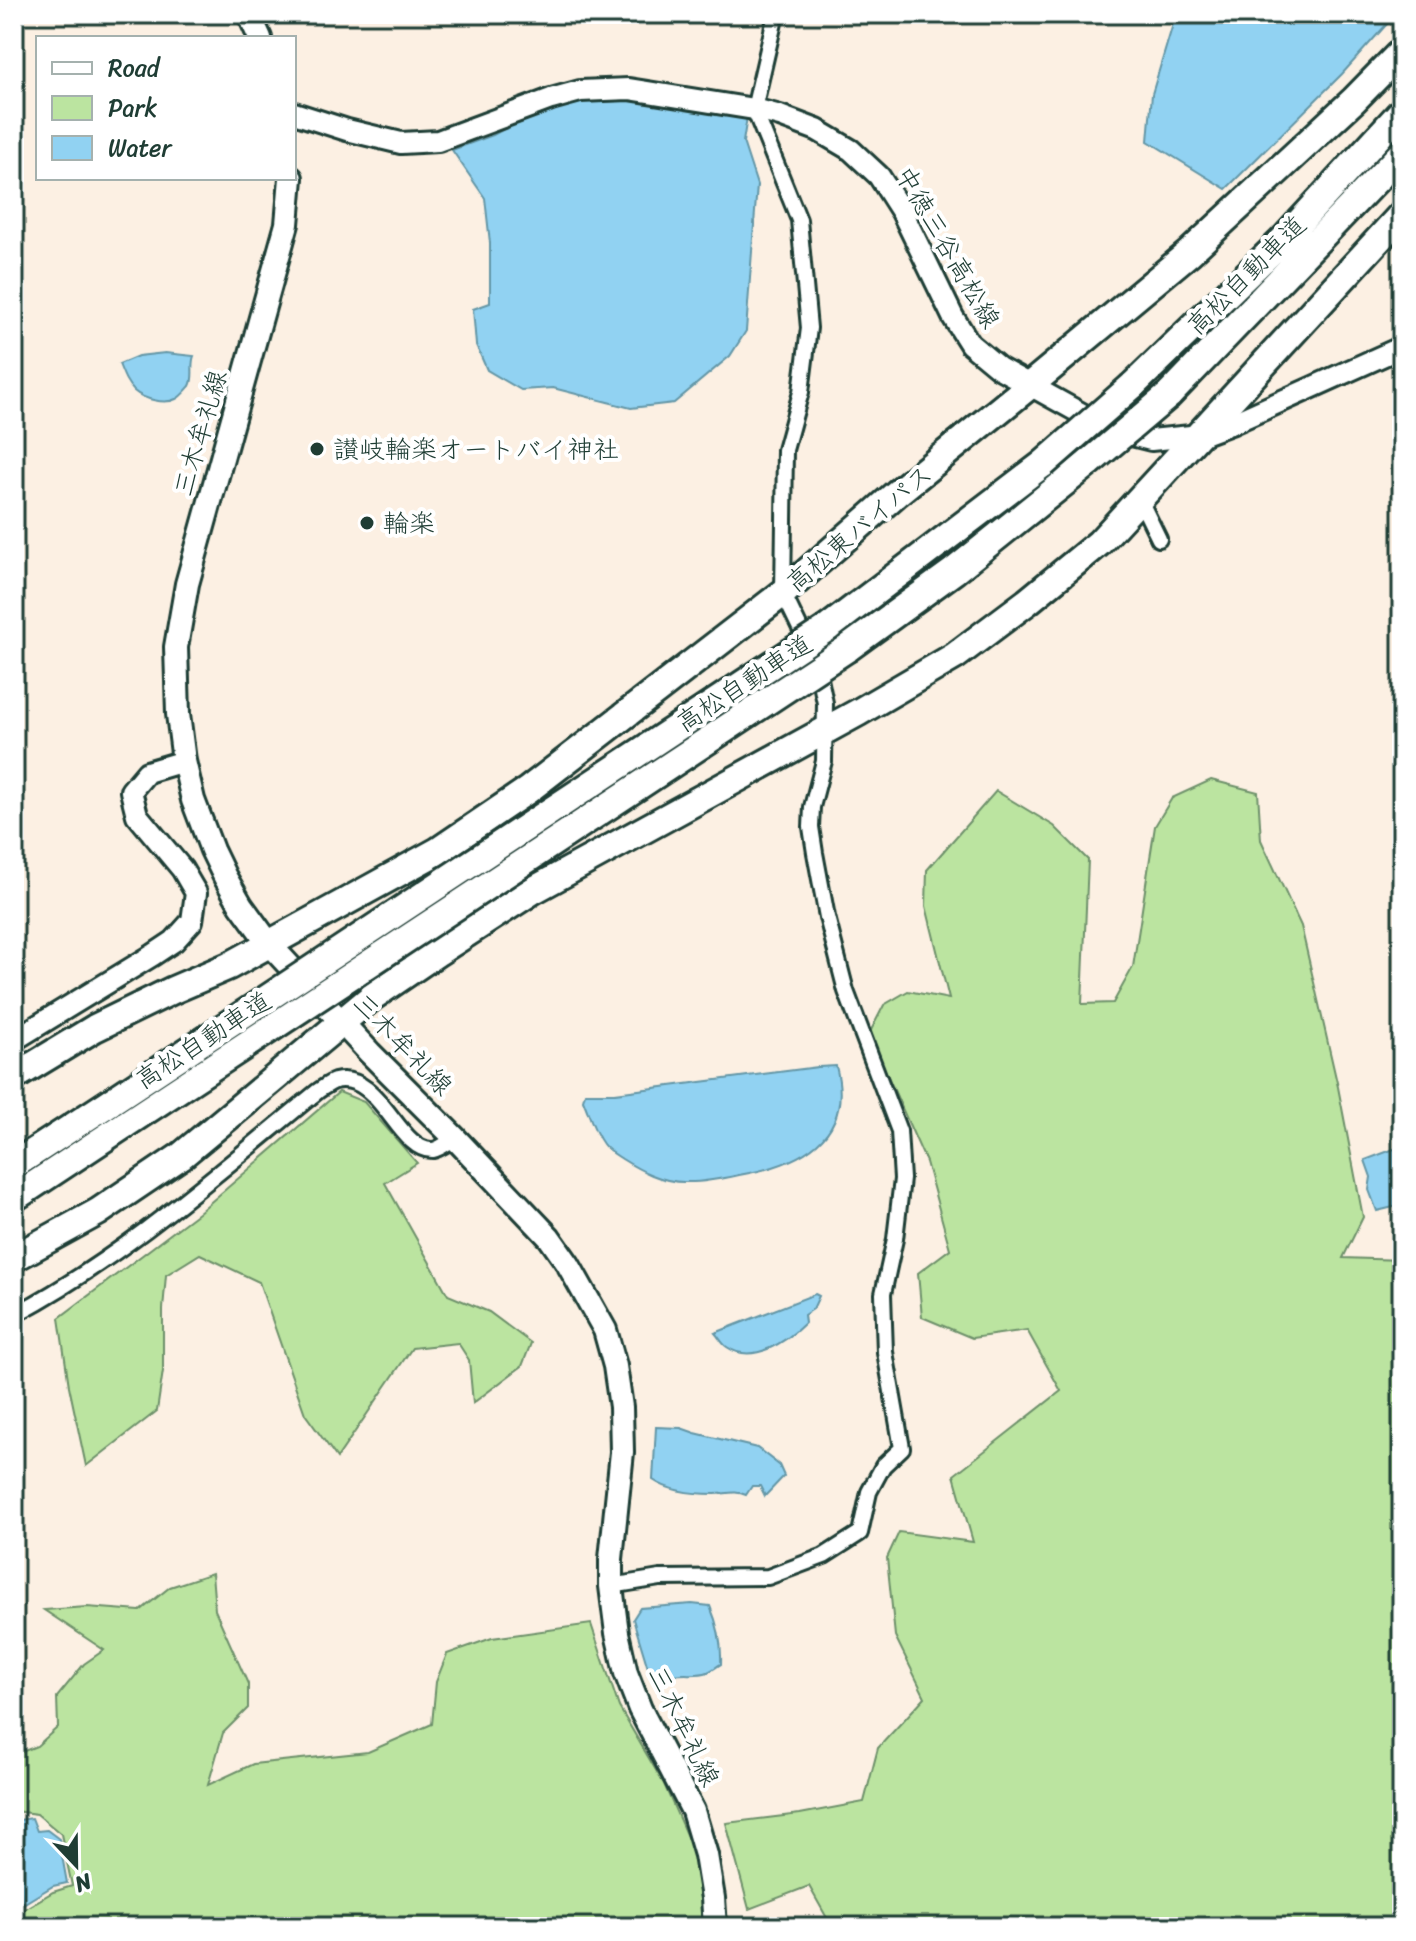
<svg xmlns="http://www.w3.org/2000/svg" width="1416" height="1941" viewBox="0 0 1416 1941" font-family="Sriracha,'Klee One',sans-serif">
<style>
.green{fill:#bbe4a0;stroke:#6d906a;stroke-width:2}
.water{fill:#91d2f2;stroke:#6396a6;stroke-width:2}
.lines{fill:none;stroke-linecap:round;stroke-linejoin:round}
.street-casing{stroke:#1f3d34;stroke-width:20}
.secondary-casing{stroke:#1f3d34;stroke-width:26}
.primary-casing{stroke:#1f3d34;stroke-width:28}
.highway-casing{stroke:#1f3d34;stroke-width:32}
.street{stroke:#fff;stroke-width:14}
.secondary{stroke:#fff;stroke-width:20}
.primary{stroke:#fff;stroke-width:22}
.highway{stroke:#fff;stroke-width:26}
.highway-bridge-casing{stroke:#1f3d34;stroke-width:32;stroke-linecap:butt}
.highway-bridge{stroke:#fff;stroke-width:26}
.poi-dot{fill:#1f3d34;stroke:#fff;stroke-width:3}
.labels{text-anchor:middle;stroke-width:8;stroke-linejoin:round;paint-order:stroke}
.street-label{font-size:26px;fill:#1f3d34;stroke:#fff}
.poi-label{font-size:26px;fill:#1f3d34;stroke:#fff;text-anchor:start}
</style>
<rect width="100%" height="100%" fill="#fcf0e3"/>
<filter id="ink" filterUnits="userSpaceOnUse"><feTurbulence type="fractalNoise" baseFrequency=".0125" numOctaves="2"/><feDisplacementMap in="SourceGraphic" scale="16" xChannelSelector="R" yChannelSelector="G"/><feConvolveMatrix kernelMatrix="1 2 1 2 8 2 1 2 1" color-interpolation-filters="sRGB"/></filter>
<g filter="url(#ink)">
<path class="green" d="M1211 780 1258 792 1261 840 1301 926 1338 1087 1363 1217 1343 1258 1402 1260V1927H832L809 1886 749 1909 726 1823 800 1814 864 1802 878 1748 925 1697 895 1636 887 1558 899 1532 973 1542 954 1475 1061 1391 1027 1330 972 1338 922 1317 918 1273 950 1249 926 1162 869 1034 884 1005 908 991 949 999 926 906 927 870 996 791 1054 826 1088 860 1082 1004 1113 1003 1133 967 1155 826 1172 798Z
M339 1092 364 1102 417 1163 385 1183 448 1295 489 1312 531 1343 522 1366 473 1403 469 1360 458 1343 412 1348 337 1458 305 1414 259 1282 200 1254 166 1275 163 1309V1371L157 1411 86 1466 69 1386 59 1318 198 1213Z
M212 1573 215 1610 248 1684V1708L223 1733 208 1785 253 1764 368 1752 432 1724 436 1682 447 1654 492 1638 591 1624 619 1707 664 1784 695 1855 704 1927H14V1915L53 1892 72 1886 61 1834 37 1814 14 1811V1755L37 1746 58 1727 57 1697 84 1664 104 1650 44 1610 87 1607 140 1611 170 1587Z"/>
<path class="water" d="M1176 14H1396L1342 74 1226 189 1148 141 1152 94Z
M629 93 747 117 743 142 757 185 746 331 730 356 674 403 631 408 553 388 521 390 487 370 476 345 473 309 490 303V243L485 198 452 150 493 135 530 115 574 99Z
M165 353 194 356C190 366 195 377 190 386 187 389 180 398 176 399 165 405 143 399 134 391 126 383 123 374 119 364L138 356Z
M836 1066C855 1138 799 1165 739 1175 721 1179 702 1183 684 1182 662 1182 641 1171 622 1159 616 1155 607 1150 603 1144 594 1132 589 1114 583 1100L585 1093H615L818 1067Z
M1402 1146V1205L1377 1211 1369 1190 1371 1177 1365 1160Z
M815 1294 819 1296 813 1309 804 1315 805 1323C787 1341 753 1365 727 1347 722 1344 719 1337 715 1333Z
M656 1427 681 1428 695 1433 757 1448 779 1465 784 1476 765 1496 760 1486H752L746 1495C735 1490 726 1494 715 1494 694 1494 670 1492 653 1480Z
M692 1604 710 1606C718 1625 722 1643 721 1664 717 1666 713 1670 708 1672 695 1677 680 1671 666 1677L659 1692 647 1665 633 1619 640 1608Z
M14 1817 19 1820 32 1818 37 1831 47 1830 59 1839 67 1883 53 1886 23 1904 14 1867Z"/>
<g class="lines">
<g class="street-casing">
<path id="street" d="M776 14 754 109 799 220 809 328 801 392 785 450 783 593 808 645
M1140 500 1159 539
M14 1315C125 1256 221 1170 318 1091 323 1088 329 1083 335 1081 380 1070 398 1152 433 1150 440 1149 448 1142 455 1138
M611 1586 660 1578 768 1577 824 1556 860 1533 869 1492 883 1466 902 1448 885 1352 883 1294 895 1239 902 1179 899 1131 846 991 827 917 815 853 811 827 812 807 824 761 825 703 817 664"/>
</g>
<g class="secondary-casing">
<path id="secondary" d="M294 113 347 130 401 143 438 141 551 99 580 91 629 89 754 109 780 116 817 130 851 150 879 176 902 212 953 317 970 344 999 368 1111 430 1151 440 1201 435 1233 423 1402 347
M14 1040 153 955 174 941 192 921 196 893 182 869 137 815 131 791 147 772 184 761"/>
</g>
<g class="primary-casing">
<path id="primary" d="M249 14 260 38
M291 178 287 224 187 584 176 647 178 714 184 761 193 800 212 850 225 877 241 905 270 945 370 1053 455 1138 549 1237 568 1264 605 1330 615 1366 621 1407 622 1452 611 1559V1586L617 1633 626 1673 640 1709 693 1811 706 1855 713 1898 715 1927"/>
</g>
<g class="highway-casing">
<path id="highway" d="M1132 386 1282 241 1402 111
M1169 395 1402 153
M829 627 1043 464
M848 648 954 571 1090 462
M14 1077 95 1028 173 990 229 966 438 851 528 790 783 593 897 493 1029 386 1189 253 1354 100 1402 51
M14 1165 112 1101
M14 1198 126 1124
M14 1258 98 1212 181 1156 372 997 438 952 532 891 859 712 955 656 1027 602 1099 543 1402 214"/>
</g>
<use href="#street" class="street"/>
<use href="#secondary" class="secondary"/>
<use href="#primary" class="primary"/>
<use href="#highway" class="highway"/>
<g class="highway-bridge-casing">
<path id="highway-bridge" d="M1090 462 1169 395
M1043 464 1132 386
M112 1101 829 627
M126 1124 848 648"/>
</g>
<use href="#highway-bridge" class="highway-bridge"/>
</g>
</g>
<g class="poi-dot">
<circle cx="317" cy="449" r="8"/>
<circle cx="367" cy="523" r="8"/>
</g>
<g class="labels">
<g class="street-label">
<text transform="translate(948 247) rotate(60)" y="9">中徳三谷高松線</text>
<text transform="translate(1246 275) rotate(-45)" y="9">高松自動車道</text>
<text transform="translate(200 433) rotate(-74)" y="9">三木牟礼線</text>
<text transform="translate(859 528) rotate(-40)" y="9">高松東バイパス</text>
<text transform="translate(744 683) rotate(-33)" y="9">高松自動車道</text>
<text transform="translate(203 1040) rotate(-33)" y="9">高松自動車道</text>
<text transform="translate(403 1044) rotate(46)" y="9">三木牟礼線</text>
<text transform="translate(684 1726) rotate(64)" y="9">三木牟礼線</text>
</g>
<g class="poi-label">
<text x="333" y="458">讃岐輪楽オートバイ神社</text>
<text x="383" y="532">輪楽</text>
</g>
</g>
<rect width="1416" height="1941" fill="none" stroke="#fff" stroke-width="48"/>
<rect x="24" y="24" width="1368" height="1893" fill="none" stroke="#1f3d34" stroke-width="3" filter="url(#ink)"/>
<rect x="36" y="36" width="260" height="144" fill="#ffffff" stroke="#a5b1ae" stroke-width="2"/>
<rect x="52" y="62" width="40" height="12" fill="#ffffff" stroke="#a5b1ae" stroke-width="2"/>
<text x="108" y="76" font-size="24" fill="#1f3d34">Road</text>
<rect x="52" y="96" width="40" height="24" fill="#bbe4a0" stroke="#a5b1ae" stroke-width="2"/>
<text x="108" y="116" font-size="24" fill="#1f3d34">Park</text>
<rect x="52" y="136" width="40" height="24" fill="#91d2f2" stroke="#a5b1ae" stroke-width="2"/>
<text x="108" y="156" font-size="24" fill="#1f3d34">Water</text>
<g transform="translate(76 1865) rotate(158)" stroke="#ffffff" stroke-width="6" paint-order="stroke">
<path d="M0-6L14 30L0 20L-14 30Z" fill="#1f3d34"/>
<text y="-12" font-size="22" font-weight="bold" text-anchor="middle" fill="#1f3d34">N</text>
</g>
</svg>
